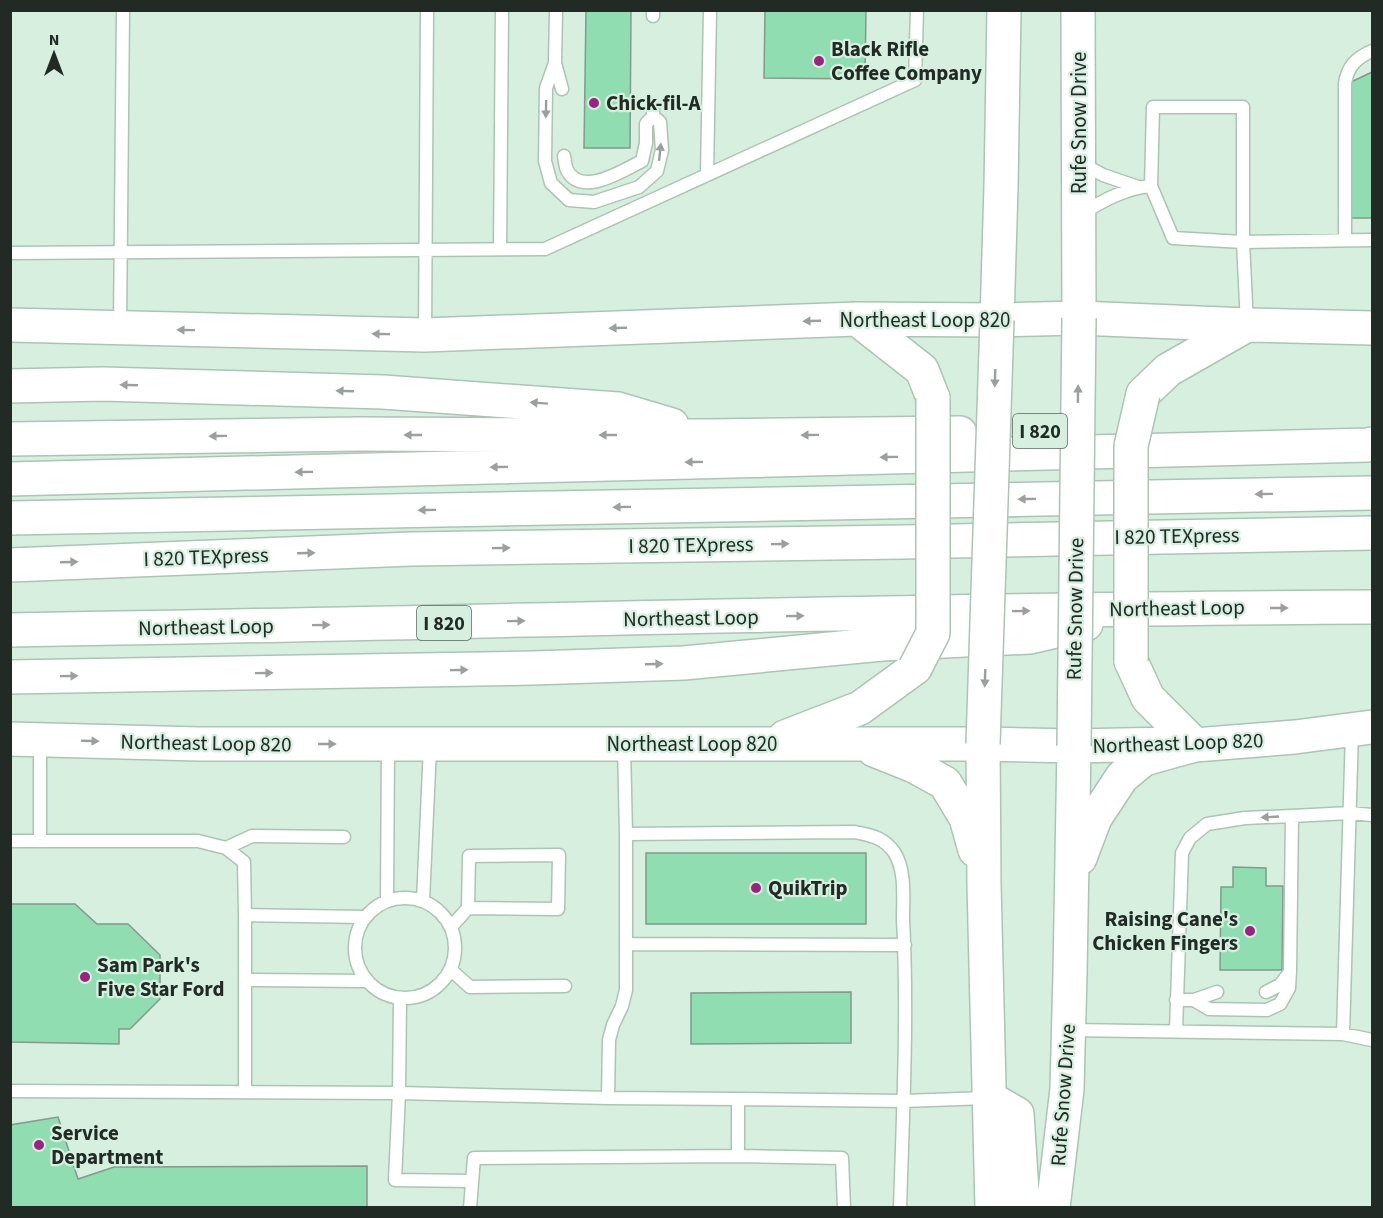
<svg xmlns="http://www.w3.org/2000/svg" width="1383" height="1218" viewBox="0 0 1383 1218" font-family="'Source Sans 3',sans-serif">
<style>
.building{fill:#90ddb1;stroke:#839a8c;stroke-width:1.5}
.lines{fill:none;stroke-linecap:round;stroke-linejoin:round}
.lane-casing{stroke:#acc4b5;stroke-width:15}
.secondary-casing{stroke:#acc4b5;stroke-width:36}
.highway-casing{stroke:#acc4b5;stroke-width:36}
.lane{stroke:#fff;stroke-width:12}
.secondary{stroke:#fff;stroke-width:33}
.highway{stroke:#fff;stroke-width:33}
.secondary-bridge-casing{stroke:#acc4b5;stroke-width:36;stroke-linecap:butt}
.secondary-bridge{stroke:#fff;stroke-width:33}
.oneway{fill:#9b9f9d}
.poi-dot{fill:#99247f;stroke:#d6efdf;stroke-width:2}
.labels{text-anchor:middle;stroke-width:4.5;stroke-linejoin:round;paint-order:stroke}
.shield{fill:#d6efdf;stroke:#57655d;stroke-width:1.5}
.shield-label{font-size:20px;font-weight:bold;fill:#212a25}
.poi-label{font-size:21px;font-weight:bold;fill:#212a25;stroke:#d6efdf;text-anchor:start}
.street-label{font-size:21px;fill:#212a25;stroke:#d6efdf}
</style>
<rect width="100%" height="100%" fill="#d6efdf"/>
<path class="building" d="M586 10H631L630 148H584Z
M765 10H866L865 79 764 78Z
M1372 72V218H1351V82Z
M646 853H866V924H646Z
M1233 867 1266 868V886H1283L1282 970H1220L1221 887H1233Z
M10 904H75L97 924H128L160 955V999L130 1029H119V1044L10 1042Z
M851 992V1043L691 1044V993Z
M58 1117 78 1179 114 1167 367 1166V1208H10V1125Z"/>
<g class="lines">
<g class="lane-casing">
<path id="lane" d="M556 10 555 63 546 88 545 161 551 183 569 200 594 202 639 187 657 171 662 150 660 122 653 116
M653 10V16
M555 63 562 89
M564 156C565 160 565 166 567 170 581 198 624 170 642 161L646 143V124L653 116V108
M1081 163 1103 175 1138 187
M707 175 710 10
M1151 186 1153 107H1243V242L1372 240
M1083 213C1104 200 1126 188 1151 186L1173 238 1243 242 1247 324
M1345 240V83C1348 66 1356 58 1372 51
M500 249 502 10
M10 253 545 249 915 80 917 10
M120 327 123 10
M425 334 427 10
M40 740V841
M624 746 626 834 855 832C872 836 883 837 894 852 906 870 903 898 903 919 908 1014 903 1112 900 1208
M10 841H198L226 848 244 862 245 915 365 917
M226 848 252 836 344 837
M355 948a50 50 0 1 1 100 0a50 50 0 1 1-100 0Z
M387 901 388 745
M423 901 430 747
M245 915V1092
M451 927 468 908 558 909 559 855 469 856 468 908
M626 944 905 945
M451 970 470 987 565 986
M245 980 366 981
M1266 992 1280 985 1290 972
M400 999 399 1093 608 1098 609 1040 613 1025 622 1006 626 990V834
M1176 1000H1194L1209 1009 1267 1010 1280 1004 1289 988 1290 971 1292 816
M1194 1000 1217 992
M1070 1030 1343 1034 1352 731
M1176 1031 1182 853 1190 838 1207 824 1245 818 1292 816 1350 813 1372 815
M1343 1034 1372 1040
M10 1091 399 1093 395 1180 471 1181
M608 1098 738 1099
M738 1156V1099L904 1101 987 1098
M470 1208 474 1158 738 1156 842 1158 844 1208"/>
</g>
<g class="secondary-casing">
<path id="secondary" d="M1078 10 1079 318
M857 319 922 370 933 398
M997 320 1001 187 1004 10
M10 325 425 335 857 319 997 320 1079 318 1247 325 1372 328
M1143 394 1168 370 1247 325
M785 737 860 708 915 668
M10 739 199 744H983L1074 746 1170 744 1195 745 1295 737 1372 727
M983 744 984 884 992 1208
M874 750 914 766 945 783 966 818 975 850
M1080 858 1095 818 1122 777 1144 759 1195 745 1148 698 1131 661
M989 1098 1017 1114 1023 1208
M1053 1208 1067 1089 1070 973 1074 746"/>
</g>
<g class="highway-casing">
<path id="highway" d="M10 386 103 384 383 392 618 409 672 425
M10 439 359 434 708 436 960 433
M10 479 1368 445 1372 444
M10 518 1372 493
M10 565 411 549 903 542 1372 533
M10 630C464 623 918 609 1372 607
M10 677 533 668 684 663 882 644 1030 637 1086 624"/>
</g>
<use href="#lane" class="lane"/>
<use href="#secondary" class="secondary"/>
<use href="#highway" class="highway"/>
<g class="secondary-bridge-casing">
<path id="secondary-bridge" d="M1131 661V446L1143 394
M915 668 933 633V398
M983 744 997 320
M1074 746 1079 318"/>
</g>
<use href="#secondary-bridge" class="secondary-bridge"/>
</g>
<defs><path id="oneway-solid" d="M-6-.8H1V-3.2L6.5 0L1 3.2V.8H-6Z" transform="scale(1.5)"/></defs>
<g class="oneway">
<use href="#oneway-solid" transform="translate(546 109) rotate(91)"/>
<use href="#oneway-solid" transform="translate(660 152) rotate(-84)"/>
<use href="#oneway-solid" transform="translate(812 321) rotate(178)"/>
<use href="#oneway-solid" transform="translate(618 328) rotate(178)"/>
<use href="#oneway-solid" transform="translate(186 330) rotate(-179)"/>
<use href="#oneway-solid" transform="translate(381 334) rotate(-179)"/>
<use href="#oneway-solid" transform="translate(995 378) rotate(92)"/>
<use href="#oneway-solid" transform="translate(129 385) rotate(-178)"/>
<use href="#oneway-solid" transform="translate(345 391) rotate(-178)"/>
<use href="#oneway-solid" transform="translate(1078 394) rotate(-89)"/>
<use href="#oneway-solid" transform="translate(539 403) rotate(-176)"/>
<use href="#oneway-solid" transform="translate(413 435) rotate(-180)"/>
<use href="#oneway-solid" transform="translate(608 435) rotate(-180)"/>
<use href="#oneway-solid" transform="translate(810 435) rotate(179)"/>
<use href="#oneway-solid" transform="translate(218 436) rotate(179)"/>
<use href="#oneway-solid" transform="translate(889 457) rotate(179)"/>
<use href="#oneway-solid" transform="translate(694 462) rotate(179)"/>
<use href="#oneway-solid" transform="translate(499 467) rotate(179)"/>
<use href="#oneway-solid" transform="translate(304 472) rotate(179)"/>
<use href="#oneway-solid" transform="translate(1264 494) rotate(179)"/>
<use href="#oneway-solid" transform="translate(1027 499) rotate(179)"/>
<use href="#oneway-solid" transform="translate(622 507) rotate(179)"/>
<use href="#oneway-solid" transform="translate(427 510) rotate(179)"/>
<use href="#oneway-solid" transform="translate(780 544) rotate(-1)"/>
<use href="#oneway-solid" transform="translate(501 548) rotate(-1)"/>
<use href="#oneway-solid" transform="translate(306 553) rotate(-2)"/>
<use href="#oneway-solid" transform="translate(69 562) rotate(-2)"/>
<use href="#oneway-solid" transform="translate(1279 608)"/>
<use href="#oneway-solid" transform="translate(1021 611) rotate(-1)"/>
<use href="#oneway-solid" transform="translate(795 616) rotate(-1)"/>
<use href="#oneway-solid" transform="translate(516 621) rotate(-1)"/>
<use href="#oneway-solid" transform="translate(321 625) rotate(-1)"/>
<use href="#oneway-solid" transform="translate(654 664) rotate(-2)"/>
<use href="#oneway-solid" transform="translate(459 670) rotate(-1)"/>
<use href="#oneway-solid" transform="translate(264 673) rotate(-1)"/>
<use href="#oneway-solid" transform="translate(69 676) rotate(-1)"/>
<use href="#oneway-solid" transform="translate(985 678) rotate(92)"/>
<use href="#oneway-solid" transform="translate(90 741) rotate(2)"/>
<use href="#oneway-solid" transform="translate(327 744)"/>
<use href="#oneway-solid" transform="translate(1270 817) rotate(177)"/>
</g>
<g class="poi-dot">
<circle cx="819" cy="61" r="6"/>
<circle cx="594" cy="103" r="6"/>
<circle cx="756" cy="888" r="6"/>
<circle cx="1250" cy="931" r="6"/>
<circle cx="85" cy="977" r="6"/>
<circle cx="39" cy="1145" r="6"/>
</g>
<g class="labels">
<g class="shield">
<rect x="1013" y="414" width="54" height="34" rx="4.5"/>
<rect x="417" y="606" width="54" height="34" rx="4.5"/>
</g>
<g class="shield-label">
<text x="1040" y="438">I 820</text>
<text x="444" y="630">I 820</text>
</g>
<g class="poi-label">
<text x="831" y="56">Black Rifle<tspan x="831" dy="24">Coffee Company</tspan></text>
<text x="606" y="110">Chick-fil-A</text>
<text x="768" y="895">QuikTrip</text>
<text x="1238" y="926" text-anchor="end">Raising Cane's<tspan x="1238" dy="24">Chicken Fingers</tspan></text>
<text x="97" y="972">Sam Park's<tspan x="97" dy="24">Five Star Ford</tspan></text>
<text x="51" y="1140">Service<tspan x="51" dy="24">Department</tspan></text>
</g>
<g class="street-label">
<text transform="translate(1079 123) rotate(-90)" y="7">Rufe Snow Drive</text>
<text x="925" y="327">Northeast Loop 820</text>
<text transform="translate(1177 536) rotate(-1)" y="7">I 820 TEXpress</text>
<text transform="translate(691 545) rotate(-1)" y="7">I 820 TEXpress</text>
<text transform="translate(206 557) rotate(-2)" y="7">I 820 TEXpress</text>
<text transform="translate(1177 608) rotate(-1)" y="7">Northeast Loop</text>
<text transform="translate(1075 609) rotate(-89)" y="7">Rufe Snow Drive</text>
<text transform="translate(691 618) rotate(-1)" y="7">Northeast Loop</text>
<text transform="translate(206 627) rotate(-1)" y="7">Northeast Loop</text>
<text transform="translate(206 743) rotate(1)" y="7">Northeast Loop 820</text>
<text transform="translate(1178 743) rotate(-2)" y="7">Northeast Loop 820</text>
<text x="692" y="751">Northeast Loop 820</text>
<text transform="translate(1063 1095) rotate(-86)" y="7">Rufe Snow Drive</text>
</g>
</g>
<rect width="1383" height="1218" fill="none" stroke="#212a25" stroke-width="24"/>
<g transform="translate(54 54)" stroke="#d6efdf" stroke-width="4.5" paint-order="stroke">
<path d="M0-4.5L10 22L0 15L-10 22Z" fill="#212a25"/>
<text y="-9" font-size="16" font-weight="bold" text-anchor="middle" fill="#212a25">N</text>
</g>
</svg>
